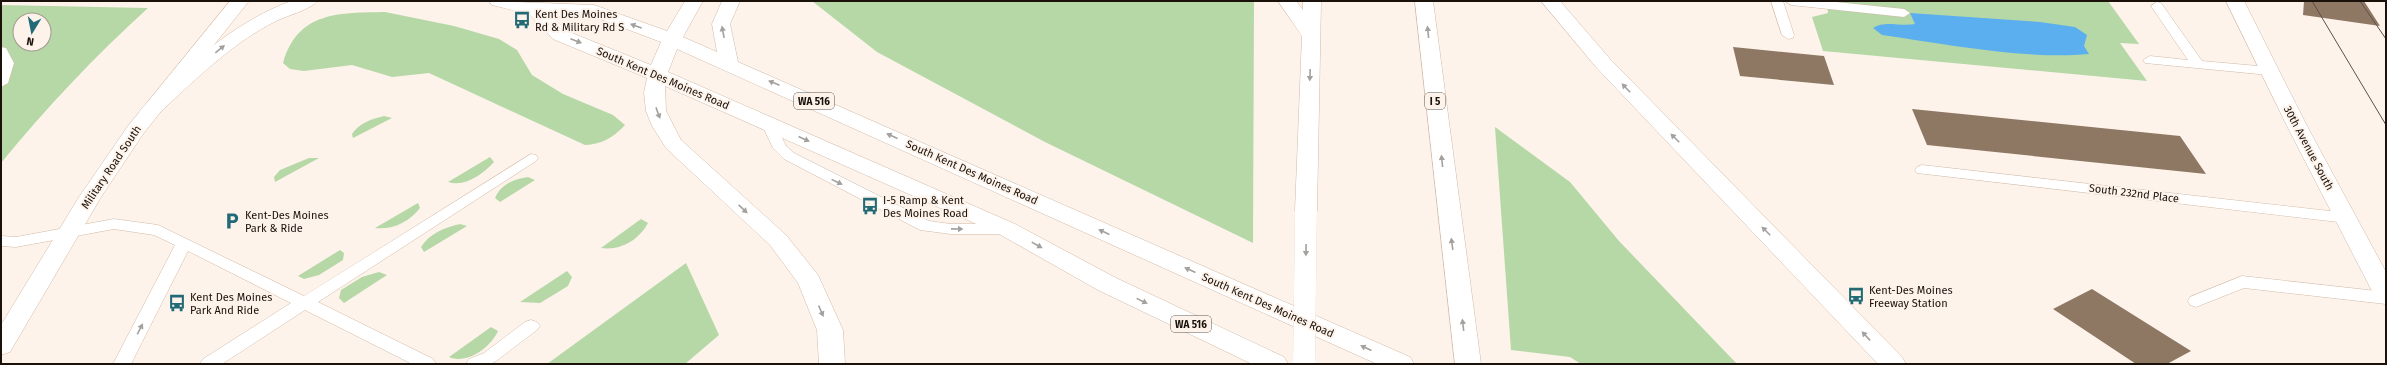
<svg xmlns="http://www.w3.org/2000/svg" width="2387" height="365" viewBox="0 0 2387 365" font-family="'Fira Sans',sans-serif">
<style>
.green{fill:#b5d8a6;fill-rule:evenodd}
.water{fill:#5cafee}
.building{fill:#8e7864}
.lines{fill:none;stroke-linecap:round;stroke-linejoin:round}
.lane-casing{stroke:#d2baa6;stroke-width:1}
.street-casing{stroke:#d2baa6;stroke-width:1}
.secondary-casing{stroke:#d2baa6;stroke-width:1}
.highway-casing{stroke:#d2baa6;stroke-width:1}
.lane{fill:#fff;fill-rule:evenodd}
.street{fill:#fff;fill-rule:evenodd}
.secondary{fill:#fff;fill-rule:evenodd}
.highway{fill:#fff;fill-rule:evenodd}
.tram{stroke:#5a514a;stroke-width:1}
.highway-bridge-casing{stroke:#d2baa6;stroke-width:22;stroke-linecap:butt}
.highway-bridge{stroke:#fff;stroke-width:22}
.oneway{fill:#a3a09d}
.labels{text-anchor:middle;stroke-width:4;stroke-linejoin:round;paint-order:stroke}
.shield{fill:#fdf3eb;stroke:#5d554e;stroke-width:1}
.shield-label{font-size:10px;font-weight:bold;fill:#19110a}
.poi-label{font-size:11px;fill:#19110a;stroke:#fdf3eb;text-anchor:start}
.street-label{font-size:11px;fill:#19110a;stroke:#fdf3eb}
</style>
<rect width="100%" height="100%" fill="#fdf3eb"/>
<path class="green" d="M812 1H1254L1253 243 1045 142 877 52Z
M1824 1H2108L2139 44 2120 43 2147 81 1823 51 1812 17 1828 13 1827 5Z
M1 5 148 8C94 57 47 107 1 163ZM20 20H44V44H20Z
M385 12 454 26 499 39 517 50 532 75 563 94 613 115 625 125C613 138 602 144 585 145L429 73 392 77 352 65 304 71 290 69 283 63C298 11 339 13 385 12Z
M384 116 392 118 353 138 352 134C359 123 372 119 384 116Z
M1495 127 1570 182 1619 241 1737 364H1581L1570 357 1511 350Z
M490 157 494 162C482 175 465 187 448 182Z
M309 158H319L275 182 274 177 280 170Z
M528 177 535 180 500 202 495 198C501 184 514 179 528 177Z
M418 203 420 208C409 222 393 230 375 228Z
M641 219 648 223C639 240 620 251 601 248Z
M460 224 467 226 424 252 421 247C430 233 444 228 460 224Z
M340 250 344 253 343 260 319 275 304 279 298 276Z
M686 263 719 335 685 364H547Z
M567 271 572 277 568 286 540 303 520 302Z
M379 272 387 275 344 303 339 298 341 290 362 277Z
M491 327 498 331C491 347 467 365 449 357Z"/>
<path class="water" d="M1910 13 2040 22 2075 27 2087 35 2084 46 2089 54C2027 60 1945 44 1882 35L1873 28C1885 20 1901 27 1915 24Z"/>
<path class="building" d="M2304 1H2364L2380 26 2303 15Z
M1733 47 1824 56 1834 85 1740 76Z
M1912 109 2180 136 2206 174 1927 145Z
M2092 289 2191 351 2167 364H2136L2053 309Z"/>
<g class="lines">
<g class="lane-casing">
<path id="lane" d="M1771 1H1783L1794 35 1793 38 1788 39 1782 35Z
M1785 1H1826L1904 9 1910 13 1904 17 1791 5Z
M2157 2 2161 3 2202 61 2269 67 2276 71 2269 75 2145 63 2143 60 2150 56 2188 60 2151 6Z
M1 47 6 48 14 63 8 83 1 87Z
M768 119 773 120 786 146 794 153 929 221 951 224H1007L1013 225 1015 229 1013 233 1007 234H951L920 230 784 159 773 148 761 123Z
M531 154 536 155 538 158 536 161 318 302 433 359 436 364H412L305 310 222 364H200L203 359 291 303 188 251 131 364H113L175 245 154 235 114 229 16 247 1 246V236L16 237 114 219 158 225 304 296Z
M1922 165 2347 213 2352 215 2355 218 2352 221 2347 223 1917 173 1915 170 1917 167Z
M2242 276 2386 292V304L2244 288 2196 307 2190 305 2188 301 2190 297Z
M531 320 537 322 540 326 537 330 496 361 491 364H466L469 359 484 353 525 322Z"/>
</g>
<g class="street-casing">
<path id="street" d="M2226 1H2244L2307 126 2386 272V303L2377 301 2374 295 2287 126Z"/>
</g>
<g class="secondary-casing">
<path id="secondary" d="M230 1H249L143 134 101 197 10 352 1 355V325L79 197 128 126Z"/>
</g>
<g class="highway-casing">
<path id="highway" d="M291 1H317C312 9 286 16 276 21 230 44 193 82 156 116L149 118 142 116 139 112 142 108C187 66 232 23 291 1Z
M489 1 594 5 667 31 685 1H703L683 37 717 52 712 24 722 1H740L730 24 738 62 1410 357 1414 364H1377L677 49 668 72 1015 224 1116 278 1284 357 1288 364H1252L1098 290 999 234 665 86 666 111 681 140 786 235 818 275 843 330 845 364H819L817 330 798 283 770 245 666 148 652 126 646 111 644 93 647 78 553 39 529 14 492 5ZM551 16H592L661 42 651 65 567 31Z
M1278 1H1296L1303 10V1H1321L1317 211 1314 216 1306 218 1298 216 1295 211 1302 36Z
M1415 1H1433L1481 364H1455Z
M1541 1H1560L1610 59 1902 357 1906 364H1878L1596 67Z"/>
</g>
<use href="#lane" class="lane"/>
<use href="#street" class="street"/>
<use href="#secondary" class="secondary"/>
<use href="#highway" class="highway"/>
<path class="tram" d="M2312 1 2386 125
M2360 1 2386 39"/>
<g class="highway-bridge-casing">
<path id="highway-bridge" d="M1304 364 1306 211"/>
</g>
<use href="#highway-bridge" class="highway-bridge"/>
</g>
<defs><path id="oneway-solid" d="M-6-.8H1V-3.2L6.5 0L1 3.2V.8H-6Z"/></defs>
<g class="oneway">
<use href="#oneway-solid" transform="translate(636 26) rotate(-160)"/>
<use href="#oneway-solid" transform="translate(723 32) rotate(-101)"/>
<use href="#oneway-solid" transform="translate(1428 32) rotate(-96)"/>
<use href="#oneway-solid" transform="translate(576 41) rotate(21)"/>
<use href="#oneway-solid" transform="translate(220 49) rotate(-39)"/>
<use href="#oneway-solid" transform="translate(1310 75) rotate(92)"/>
<use href="#oneway-solid" transform="translate(774 83) rotate(-157)"/>
<use href="#oneway-solid" transform="translate(1626 88) rotate(-134)"/>
<use href="#oneway-solid" transform="translate(658 113) rotate(70)"/>
<use href="#oneway-solid" transform="translate(892 136) rotate(-156)"/>
<use href="#oneway-solid" transform="translate(1675 138) rotate(-135)"/>
<use href="#oneway-solid" transform="translate(804 139) rotate(24)"/>
<use href="#oneway-solid" transform="translate(1442 161) rotate(-96)"/>
<use href="#oneway-solid" transform="translate(837 182) rotate(26)"/>
<use href="#oneway-solid" transform="translate(743 209) rotate(43)"/>
<use href="#oneway-solid" transform="translate(957 229) rotate(1)"/>
<use href="#oneway-solid" transform="translate(1766 231) rotate(-135)"/>
<use href="#oneway-solid" transform="translate(1104 232) rotate(-155)"/>
<use href="#oneway-solid" transform="translate(1452 244) rotate(-98)"/>
<use href="#oneway-solid" transform="translate(1037 245) rotate(29)"/>
<use href="#oneway-solid" transform="translate(1306 250) rotate(91)"/>
<use href="#oneway-solid" transform="translate(1190 270) rotate(-156)"/>
<use href="#oneway-solid" transform="translate(1142 301) rotate(26)"/>
<use href="#oneway-solid" transform="translate(821 311) rotate(66)"/>
<use href="#oneway-solid" transform="translate(1463 325) rotate(-97)"/>
<use href="#oneway-solid" transform="translate(140 329) rotate(-63)"/>
<use href="#oneway-solid" transform="translate(1866 336) rotate(-133)"/>
<use href="#oneway-solid" transform="translate(1366 348) rotate(-156)"/>
</g>
<defs>
<g id="bus-bare" transform="scale(1.38)"><path d="M-5-6H5V4H4V6H2V4H-2V6H-4V4H-5ZM-3.5-4V0h7V-4ZM-3.5 1.2v1.5H-2V1.2ZM2 1.2v1.5H3.5V1.2Z" fill="#226b76" stroke="#fdf3eb" stroke-width="2.5" paint-order="stroke"/></g>
<g id="parking-bare" transform="scale(1.38)"><path d="M-3.5-5.5H1a3.5 3.5 0 0 1 0 7H-1V5.5H-3.5ZM-1-3.4V-.6H.8a1.4 1.4 0 0 0 0-2.8Z" fill="#226b76" stroke="#fdf3eb" stroke-width="2.5" paint-order="stroke"/></g>
</defs>
<g fill-rule="evenodd">
<use href="#bus-bare" x="522" y="20"/>
<use href="#bus-bare" x="870" y="206"/>
<use href="#parking-bare" x="232" y="221"/>
<use href="#bus-bare" x="1856" y="296"/>
<use href="#bus-bare" x="177" y="303"/>
</g>
<g class="labels">
<g class="shield">
<rect x="794" y="93" width="40" height="16" rx="3"/>
<rect x="1425" y="93" width="20" height="16" rx="3"/>
<rect x="1171" y="316" width="40" height="16" rx="3"/>
</g>
<g class="shield-label">
<text x="814" y="105">WA 516</text>
<text x="1435" y="105">I 5</text>
<text x="1191" y="328">WA 516</text>
</g>
<g class="poi-label">
<text x="535" y="18">Kent Des Moines<tspan x="535" dy="13">Rd &amp; Military Rd S</tspan></text>
<text x="883" y="204">I-5 Ramp &amp; Kent<tspan x="883" dy="13">Des Moines Road</tspan></text>
<text x="245" y="219">Kent-Des Moines<tspan x="245" dy="13">Park &amp; Ride</tspan></text>
<text x="1869" y="294">Kent-Des Moines<tspan x="1869" dy="13">Freeway Station</tspan></text>
<text x="190" y="301">Kent Des Moines<tspan x="190" dy="13">Park And Ride</tspan></text>
</g>
<g class="street-label">
<text transform="translate(663 78) rotate(23)" y="4">South Kent Des Moines Road</text>
<text transform="translate(2309 148) rotate(62)" y="4">30th Avenue South</text>
<text transform="translate(111 167) rotate(-56)" y="4">Military Road South</text>
<text transform="translate(972 172) rotate(24)" y="4">South Kent Des Moines Road</text>
<text transform="translate(2134 193) rotate(7)" y="4">South 232nd Place</text>
<text transform="translate(1268 305) rotate(24)" y="4">South Kent Des Moines Road</text>
</g>
</g>
<rect width="2387" height="365" fill="none" stroke="#19110a" stroke-width="4"/>
<g transform="translate(32 32) rotate(190)"><circle r="19" fill="#fdf3eb" stroke="#a29991"/>
<path d="M0-3L7 15L0 10L-7 15Z" fill="#226b76"/>
<text y="-6" font-size="11" font-weight="bold" text-anchor="middle" fill="#19110a">N</text>
</g>
</svg>
